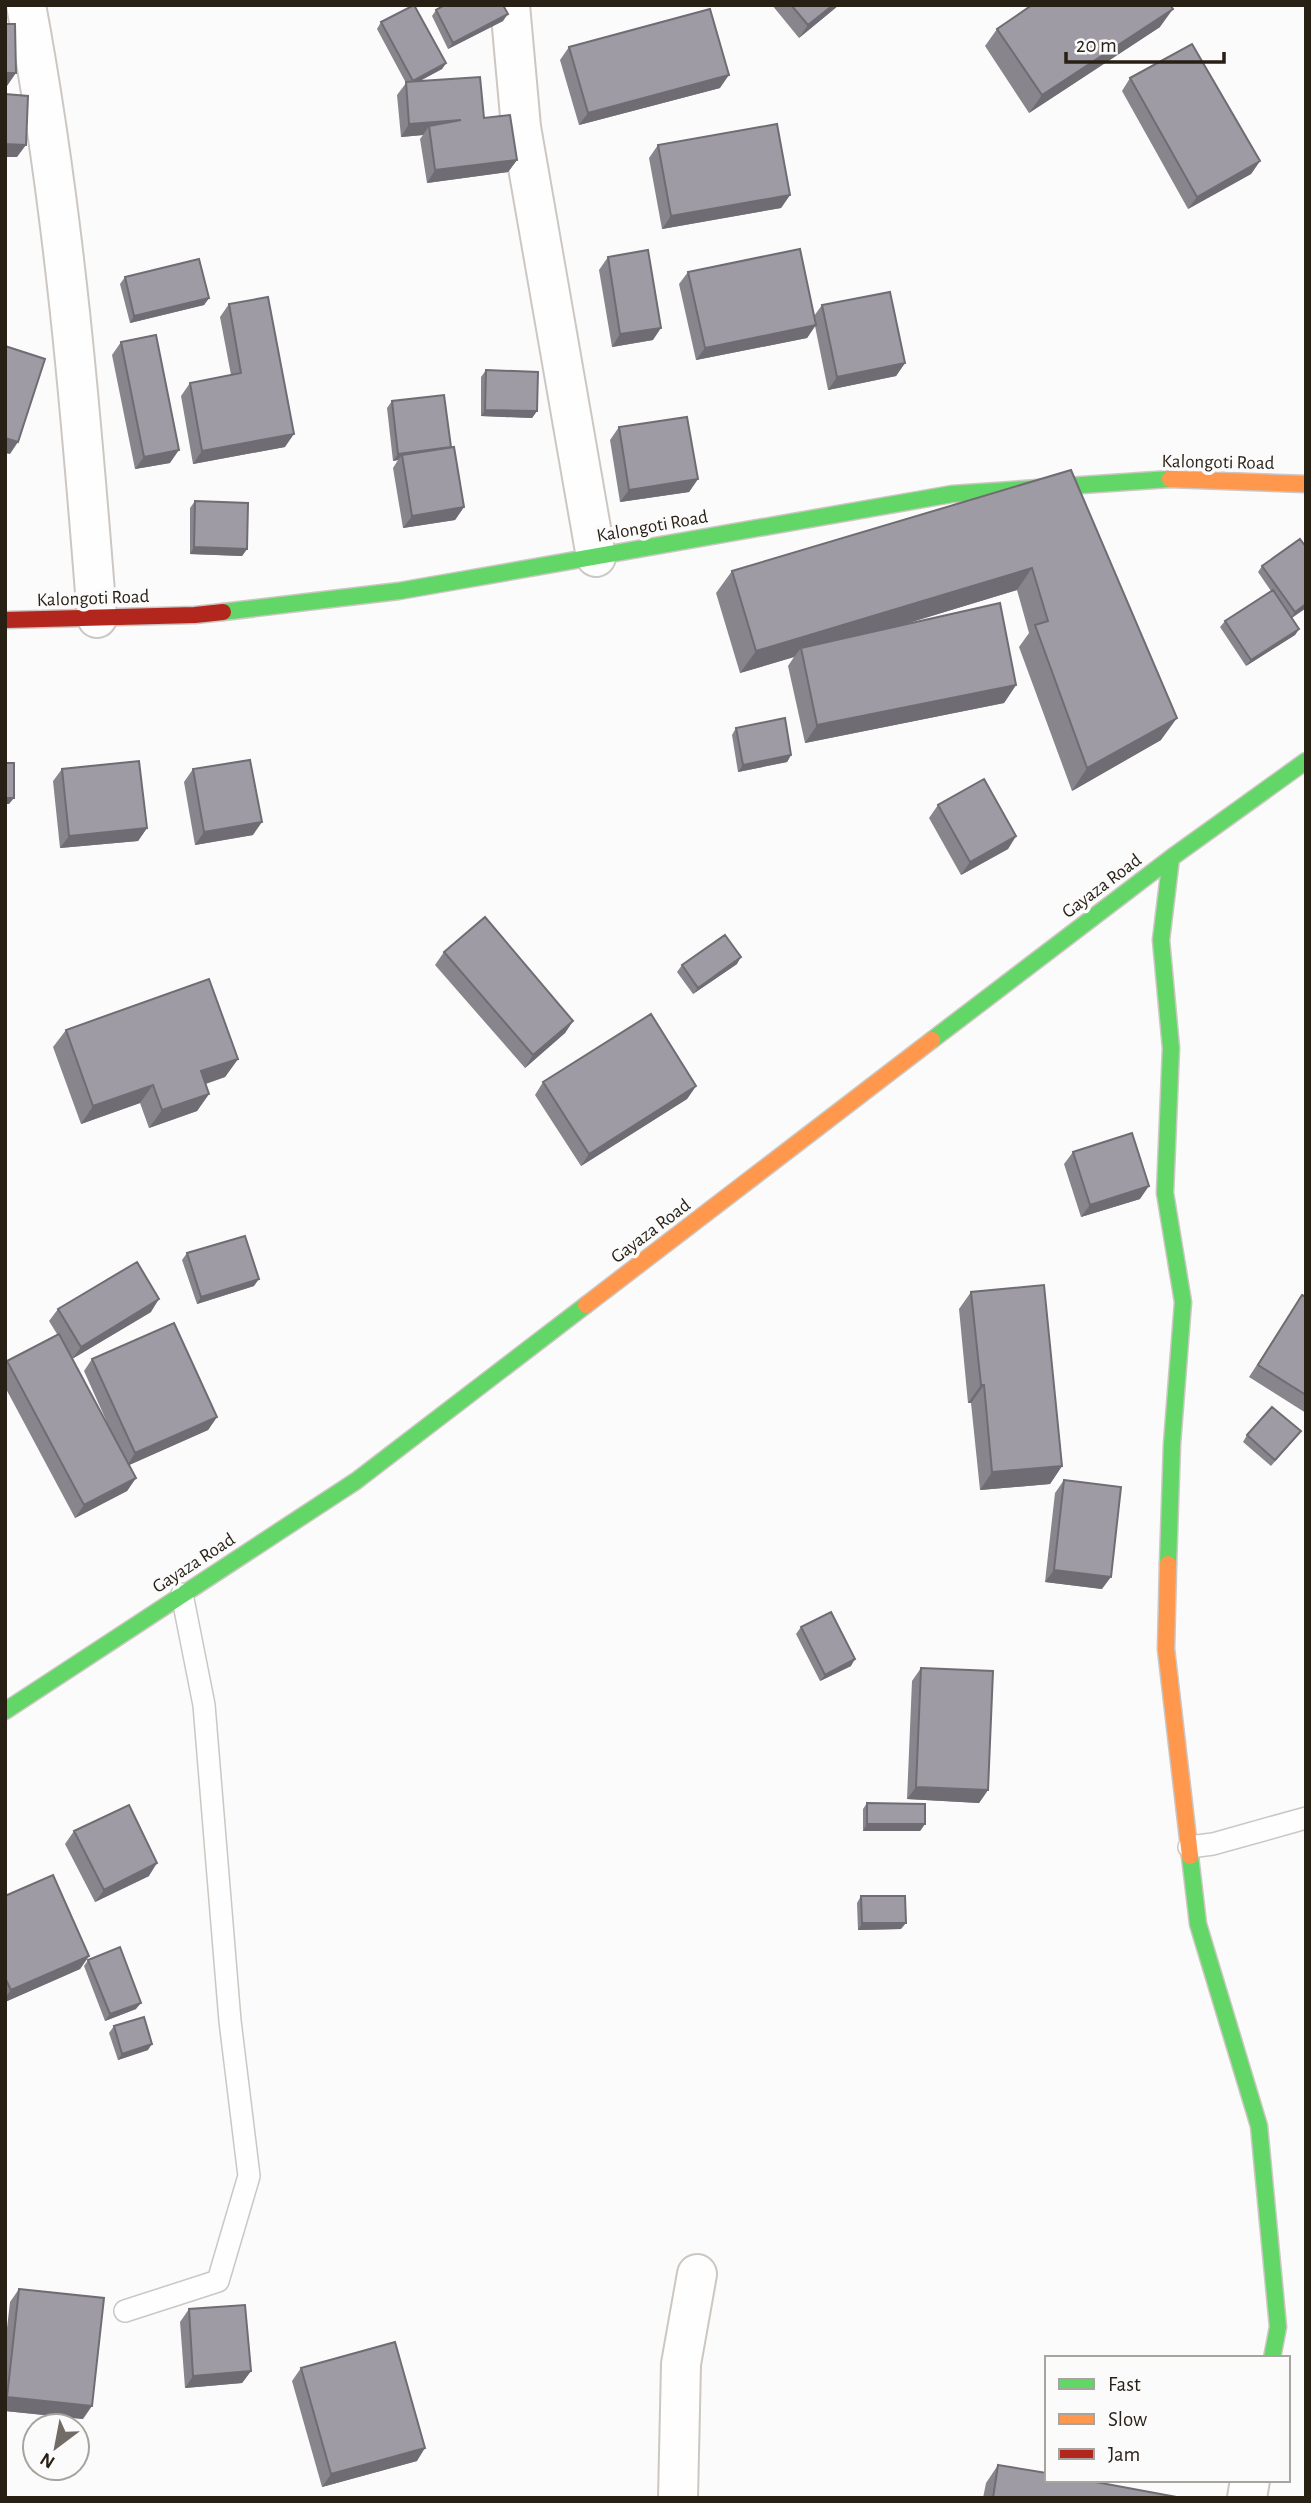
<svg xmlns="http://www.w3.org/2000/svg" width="1311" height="2503" viewBox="0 0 1311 2503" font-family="'Alegreya Sans',sans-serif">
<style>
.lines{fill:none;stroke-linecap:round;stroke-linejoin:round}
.lane-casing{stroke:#ccc7c2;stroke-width:24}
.street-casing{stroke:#ccc7c2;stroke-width:42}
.fast-casing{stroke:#ccc7c2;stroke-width:19}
.slow-casing{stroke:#ccc7c2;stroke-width:19}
.jam-casing{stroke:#ccc7c2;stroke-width:19}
.lane{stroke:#fefefe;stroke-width:21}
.street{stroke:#fefefe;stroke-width:38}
.fast{stroke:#63d668;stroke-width:16}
.slow{stroke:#ff974d;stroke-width:16}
.jam{stroke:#b3261e;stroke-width:16}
.wall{fill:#88858d}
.shaded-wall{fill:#6f6c73}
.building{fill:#9e9ba4;stroke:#6f6c73;stroke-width:2}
.labels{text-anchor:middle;stroke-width:7;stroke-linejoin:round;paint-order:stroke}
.street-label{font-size:19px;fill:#281f15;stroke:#fbfbfb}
</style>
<rect width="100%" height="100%" fill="#fbfbfb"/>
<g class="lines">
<g class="lane-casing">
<path id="lane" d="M1189 1847 1213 1844 1306 1818
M125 2311 218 2281 249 2176 230 2021 204 1705 182 1594"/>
</g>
<g class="street-casing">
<path id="street" d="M26 5C64 208 81 412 97 618
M510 5 521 127 596 557
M678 2498 681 2364 697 2274
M1247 2498 1250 2480"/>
</g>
<g class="fast-casing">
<path id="fast" d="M223 612 399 591 952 494 1170 479
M932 1040 1171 858 1306 761
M1168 1564 1172 1444 1183 1302 1165 1193 1171 1048 1161 940 1171 858
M5 1711 356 1481 586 1305
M1190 1856 1198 1924 1259 2126 1278 2327 1272 2358"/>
</g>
<g class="slow-casing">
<path id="slow" d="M1170 479 1306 484
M586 1305 932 1040
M1168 1564 1166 1649 1190 1856"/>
</g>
<g class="jam-casing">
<path id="jam" d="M5 620 195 615 223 612"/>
</g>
<use href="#lane" class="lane"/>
<use href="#street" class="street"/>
<use href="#fast" class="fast"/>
<use href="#slow" class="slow"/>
<use href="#jam" class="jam"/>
</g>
<path class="wall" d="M772 5H839L799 38Z
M436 10 503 21 448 49 432 16Z
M381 22 446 63 442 69 420 81 484 118 517 160 508 172 427 183 420 139 423 135 401 137 397 95 406 83 377 29Z
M1160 27 1029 113 985 46 997 29Z
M569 47 720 88 579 125 560 60Z
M1130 78 1260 161 1251 174 1188 209 1122 91Z
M658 145 790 195 781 208 662 229 649 158Z
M608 257 653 340 612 347 599 270Z
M688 272 814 316 822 305 905 363 896 376 828 390 815 326 807 338 696 360 679 284Z
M125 277 209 298 204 305 130 323 120 284Z
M229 304 285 447 193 464 181 396 190 383 231 375 220 317Z
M121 342 170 463 135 469 112 355Z
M486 370 537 411 532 418 481 416V377Z
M392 401 451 447 464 507 455 520 403 528 393 468 398 460 393 461 387 408Z
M619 427 698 479 689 492 620 502 610 440Z
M1071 470 1161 740 1072 791 1019 647 1029 633 1017 590 899 626 1016 685 1004 703 805 743 788 666 794 657 740 673 716 593 732 571Z
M195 501 247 549 242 556 190 554V508Z
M1262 566 1306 608 1292 618 1299 629 1295 635 1246 666 1220 627 1225 621 1271 591 1258 572Z
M736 728 791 755 787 762 738 772 732 735Z
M62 769 147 828 138 841 60 848 53 781Z
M193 769 253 835 195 845 184 782Z
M938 805 1016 836 1008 849 961 875 929 818Z
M444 952 573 1021 565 1033 525 1068 435 965Z
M737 964 693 994 677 972 682 965Z
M66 1030 238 1059 225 1077 206 1084 209 1094 197 1111 149 1128 140 1103 81 1124 53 1047Z
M543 1082 696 1086 687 1099 581 1166 535 1095Z
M1073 1152 1140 1199 1081 1217 1064 1164Z
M187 1253 254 1286 197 1304 182 1260Z
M971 1292 1062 1466 1050 1484 980 1490 971 1403H968L959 1309Z
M1302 1295 1306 1297V1413L1249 1377Z
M58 1309 151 1312 72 1359 110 1429 84 1371 92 1359 217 1417 208 1430 129 1465 136 1478 127 1491 75 1518 5 1387V1363L7 1361 57 1334 49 1321Z
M1247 1435 1296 1437 1271 1466 1243 1442Z
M1064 1480 1102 1589 1045 1582 1055 1493Z
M801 1627 851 1666 820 1681 796 1634Z
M921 1668 988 1790 979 1803 907 1799 912 1681Z
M867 1803 925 1824 920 1831H863V1809Z
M74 1831 149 1876 95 1902 65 1844Z
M5 1896 89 1956 80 1969 5 2002Z
M861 1896 901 1929 858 1930 857 1903Z
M88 1960 136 2009 105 2021 84 1966Z
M114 2026 148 2050 118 2060 109 2033Z
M19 2289 83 2419 5 2411V2345L10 2302Z
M189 2309 251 2371 242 2383 185 2388 180 2322Z
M301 2368 417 2461 322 2487 292 2381Z
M998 2465 1182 2498H983L986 2483Z"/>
<path class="shaded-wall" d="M833 5H839L799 38 808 25Z
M1173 9 1160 27 1029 113 1042 95Z
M508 14 503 21 448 49 453 43Z
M446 63 442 69 408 87 413 81Z
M5 73H16L7 86H5Z
M729 75 720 88 579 125 588 113Z
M461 120 429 126 423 135 401 137 409 124Z
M5 144 26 145 17 157H5Z
M517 160 508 172 427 183 435 170Z
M1260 161 1251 174 1188 209 1197 197Z
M790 195 781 208 662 229 671 216Z
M209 298 204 305 130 323 134 316Z
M816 325 807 338 696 360 705 348Z
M661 328 653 340 612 347 620 334Z
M905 363 896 376 828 390 837 377Z
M485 410 537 411 532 418 481 416Z
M294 434 285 447 193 464 202 451Z
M5 438 18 442 10 454 5 453Z
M451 448 402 455 398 460 393 461 398 454Z
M179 450 170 463 135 469 144 457Z
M698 479 689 492 620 502 629 490Z
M464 507 455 520 403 528 412 516Z
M194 547 247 549 242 556 190 554Z
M1032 568 1017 590 802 655 801 648 794 657 740 673 756 651Z
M1306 604V608L1291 618 1295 612Z
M1299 629 1295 635 1246 666 1251 660Z
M1016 685 1004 703 805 743 817 725Z
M1177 718 1161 740 1072 791 1087 768Z
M791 755 787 762 738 772 743 765Z
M5 798H14L9 804H5Z
M262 822 253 835 195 845 204 832Z
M147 828 138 841 60 848 69 836Z
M1016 836 1008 849 961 875 970 862Z
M741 957 737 964 693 994 698 988Z
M573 1021 565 1033 525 1068 533 1055Z
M238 1059 225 1077 189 1089 201 1071Z
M153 1085 140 1103 81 1124 93 1106Z
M696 1086 687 1099 581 1166 589 1154Z
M209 1094 197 1111 149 1128 162 1110Z
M1149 1186 1140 1199 1081 1217 1090 1205Z
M259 1279 254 1286 197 1304 201 1297Z
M159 1299 151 1312 72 1359 81 1347Z
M981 1385H984L971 1403H968Z
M217 1417 208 1430 127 1466 135 1453Z
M1062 1466 1050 1484 980 1490 992 1472Z
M136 1478 127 1491 75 1518 84 1505Z
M1054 1570 1111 1577 1102 1589 1045 1582Z
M855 1659 851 1666 820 1681 825 1675Z
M916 1787 988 1790 979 1803 907 1799Z
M867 1824H925L920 1831H863Z
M157 1863 149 1876 95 1902 104 1890Z
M862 1923H906L901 1929 858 1930Z
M89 1956 80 1969 5 2002V1998L11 1990Z
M141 2003 136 2009 105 2021 110 2014Z
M152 2044 148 2050 118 2060 122 2054Z
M251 2371 242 2383 185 2388 193 2376Z
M7 2397 92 2406 83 2419 5 2411V2400Z
M425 2448 417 2461 322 2487 331 2474Z"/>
<path class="building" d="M414 5 446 63 413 81 381 22Z
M445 5H503L508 14 453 43 436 10Z
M791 5H833L808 25Z
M1032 5H1170L1173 9 1042 95 997 29Z
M710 9 729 75 588 113 569 47Z
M5 24H15L16 73H5Z
M1192 44 1260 161 1197 197 1130 78Z
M480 77 484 118 510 115 517 160 435 170 429 126 461 120 409 124 406 82Z
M5 94 28 96 26 145 5 144Z
M777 124 790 195 671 216 658 145Z
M800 249 816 325 705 348 688 272Z
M648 250 661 328 620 334 608 257Z
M199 259 209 298 134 316 125 277Z
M890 292 905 363 837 377 822 305Z
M268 297 294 434 202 451 190 383 241 373 229 304Z
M156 335 179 450 144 457 121 342Z
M5 346 45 359 18 442 5 438Z
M486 370 538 372 537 411 485 410Z
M444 395 451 447 398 454 392 401Z
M687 417 698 479 629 490 619 427Z
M454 447 464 507 412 516 402 455Z
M1071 470 1177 718 1087 768 1035 625 1048 621 1032 568 756 651 732 571Z
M195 501 248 503 247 549 194 547Z
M1300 539 1306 547V604L1295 612 1262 566Z
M1273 590 1299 629 1251 660 1225 621Z
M1000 603 1016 685 817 725 801 648Z
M785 718 791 755 743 765 736 728Z
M250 760 262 822 204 832 193 769Z
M139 761 147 828 69 836 62 769Z
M5 763H14V798H5Z
M984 779 1016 836 970 862 938 805Z
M485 917 573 1021 533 1055 444 952Z
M725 935 741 957 698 988 682 965Z
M209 979 238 1059 201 1071 209 1094 162 1110 153 1085 93 1106 66 1030Z
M651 1014 696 1086 589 1154 543 1082Z
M1132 1133 1149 1186 1090 1205 1073 1152Z
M245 1236 259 1279 201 1297 187 1253Z
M137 1262 159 1299 81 1347 58 1309Z
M1044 1285 1062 1466 992 1472 984 1385H981L971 1292Z
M1302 1295 1306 1297V1395L1258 1365Z
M174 1323 217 1417 135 1453 92 1359Z
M59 1334 136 1478 84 1505 7 1361Z
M1272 1407 1301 1431 1275 1460 1247 1435Z
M1064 1480 1121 1487 1111 1577 1054 1570Z
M831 1612 855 1659 825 1675 801 1627Z
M921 1668 993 1671 988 1790 916 1787Z
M867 1803 925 1804V1824H867Z
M129 1805 157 1863 104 1890 74 1831Z
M53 1875 89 1956 11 1990 5 1978V1896Z
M861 1896H905L906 1923H862Z
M120 1947 141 2003 110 2014 88 1960Z
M144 2017 152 2044 122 2054 114 2026Z
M19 2289 104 2298 92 2406 7 2397Z
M245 2305 251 2371 193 2376 189 2309Z
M395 2342 425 2448 331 2474 301 2368Z
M998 2465 1047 2473V2480H1085L1182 2498H993Z"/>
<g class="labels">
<g class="street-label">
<text transform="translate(1218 461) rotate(1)" y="7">Kalongoti Road</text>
<text transform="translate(652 525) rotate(-10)" y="7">Kalongoti Road</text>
<text transform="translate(93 597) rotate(-2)" y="7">Kalongoti Road</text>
<text transform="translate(1101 885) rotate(-37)" y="7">Gayaza Road</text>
<text transform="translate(650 1230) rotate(-37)" y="7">Gayaza Road</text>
<text transform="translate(193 1562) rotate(-33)" y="7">Gayaza Road</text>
</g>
</g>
<rect width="1311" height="2503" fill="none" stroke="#281f15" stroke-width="14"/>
<rect x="1045" y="2356" width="245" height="126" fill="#fbfbfb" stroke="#a7a39f" stroke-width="2"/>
<rect x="1059" y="2379" width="35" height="10" fill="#63d668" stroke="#a7a39f" stroke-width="2"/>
<text x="1108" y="2391" font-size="21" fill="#281f15">Fast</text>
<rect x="1059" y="2414" width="35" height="10" fill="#ff974d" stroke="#a7a39f" stroke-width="2"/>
<text x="1108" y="2426" font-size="21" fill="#281f15">Slow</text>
<rect x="1059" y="2449" width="35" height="10" fill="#b3261e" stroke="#a7a39f" stroke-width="2"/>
<text x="1108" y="2461" font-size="21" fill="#281f15">Jam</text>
<g transform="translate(56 2447) rotate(212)"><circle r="33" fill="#fbfbfb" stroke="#a7a39f" stroke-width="2"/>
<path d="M0-5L12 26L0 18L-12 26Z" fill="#726c66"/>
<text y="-10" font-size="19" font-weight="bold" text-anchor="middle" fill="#281f15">N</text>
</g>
<path d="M1066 52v10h158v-10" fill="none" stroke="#281f15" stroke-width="3.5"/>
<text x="1076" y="52" font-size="21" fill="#281f15" stroke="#fbfbfb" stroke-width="5" paint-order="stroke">20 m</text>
</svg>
